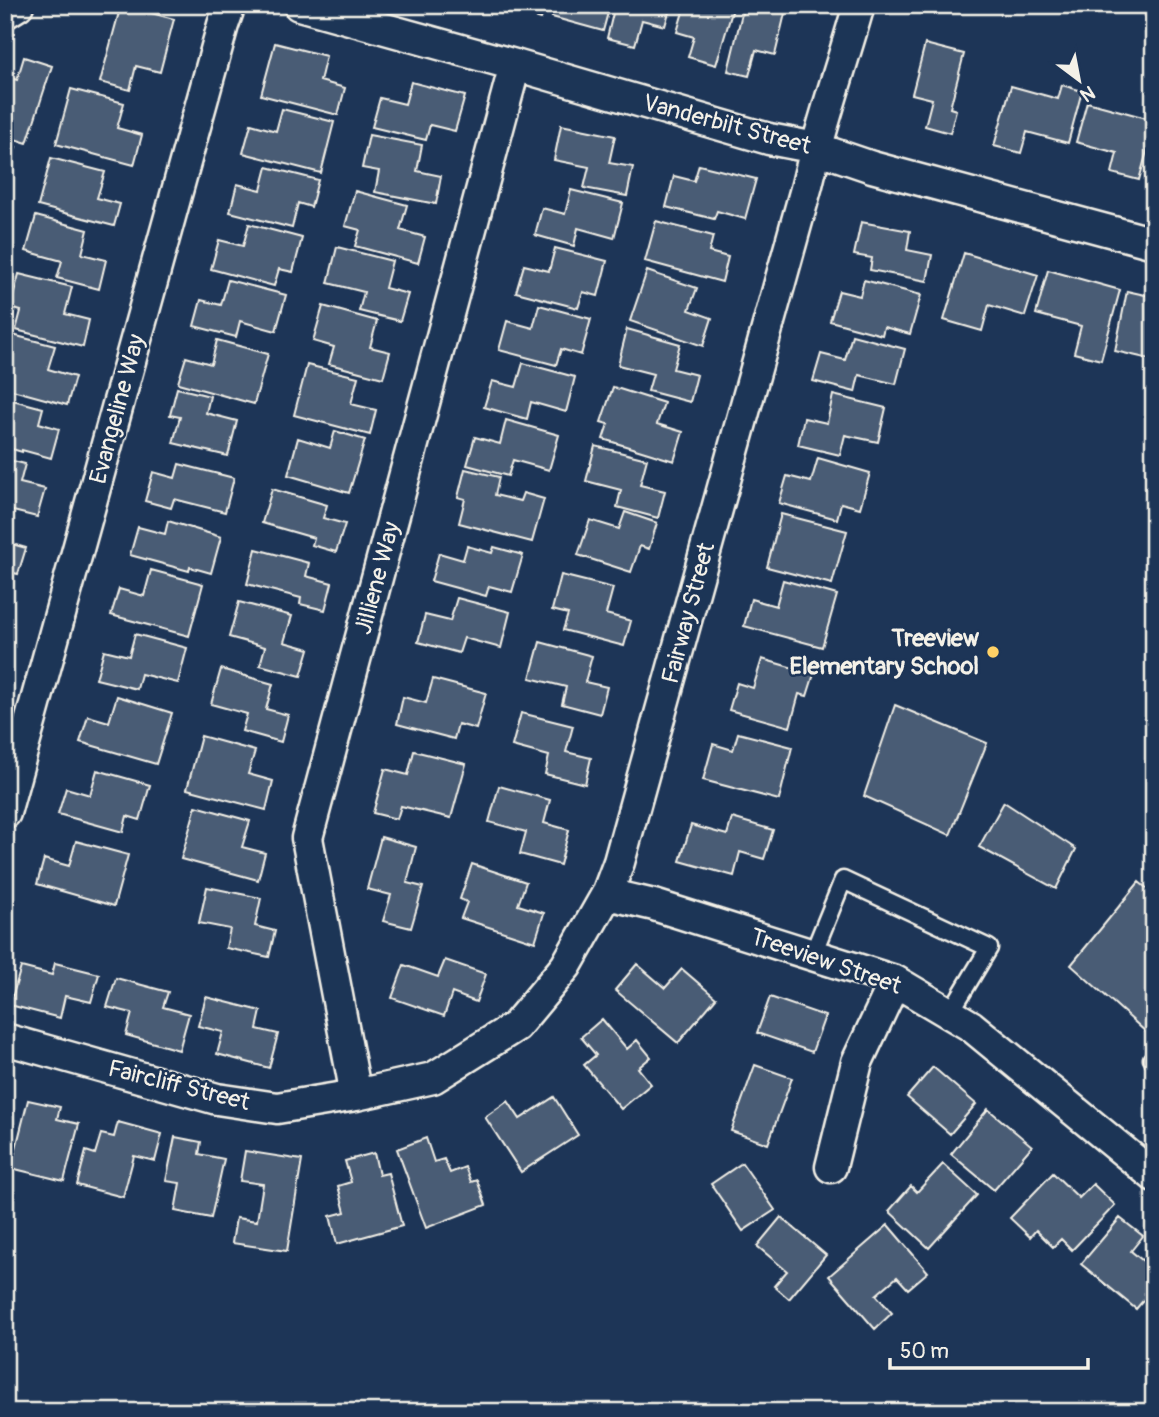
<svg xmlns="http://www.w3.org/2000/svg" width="1159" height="1417" viewBox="0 0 1159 1417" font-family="Pangolin,sans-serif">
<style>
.building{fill:#485b74;stroke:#f4f1e8;stroke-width:2}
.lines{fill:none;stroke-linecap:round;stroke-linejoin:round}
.service-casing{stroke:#f4f1e8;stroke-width:21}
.minor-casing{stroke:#f4f1e8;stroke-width:35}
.service{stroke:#1d3557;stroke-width:16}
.minor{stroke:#1d3557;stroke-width:30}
.poi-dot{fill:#ffd166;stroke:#1d3557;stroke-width:2.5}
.labels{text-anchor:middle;stroke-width:5;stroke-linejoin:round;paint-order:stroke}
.street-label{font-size:24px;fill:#f4f1e8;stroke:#1d3557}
.poi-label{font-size:24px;font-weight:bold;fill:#f4f1e8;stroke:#1d3557;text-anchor:end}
</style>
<rect width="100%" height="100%" fill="#1d3557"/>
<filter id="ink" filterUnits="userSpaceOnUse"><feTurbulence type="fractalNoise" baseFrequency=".0143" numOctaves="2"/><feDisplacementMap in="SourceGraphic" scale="14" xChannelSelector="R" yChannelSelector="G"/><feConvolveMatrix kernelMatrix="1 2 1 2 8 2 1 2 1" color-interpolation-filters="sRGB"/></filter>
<g filter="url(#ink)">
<path class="building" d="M121 5 174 19 160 72 136 66 130 90 100 82Z
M518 5H546L541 19 516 11Z
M555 5H610L603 31 552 17Z
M615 5H671L665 26 642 20 635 45 607 38Z
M685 5H734L716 65 688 57 694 37 677 32Z
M744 5H787L775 55 756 50 749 76 728 71Z
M275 43 326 56 320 81 345 88 338 115 261 95Z
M925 44 964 54 950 108 956 110 950 133 925 126 932 99 912 94Z
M24 57 52 66 27 143 5 136V76L17 80Z
M411 82 465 96 455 131 430 125 426 140 372 127 380 98 405 104Z
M1062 85 1082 91 1068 143 1027 132 1021 153 994 146 1011 86 1058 99Z
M71 89 124 103 117 128 142 135 134 165 56 144Z
M1087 102 1154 120V126L1139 180 1112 173 1117 153 1076 142Z
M282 109 334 122 321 173 243 153 251 124 276 131Z
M561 125 615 136 609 163 633 167 627 196 584 188 589 167 554 160Z
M369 135 422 145 417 171 441 176 436 204 375 192 379 171 362 168Z
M5 144 16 147 5 186Z
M51 158 105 172 97 198 120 204 114 226 38 206Z
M699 165 756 179 745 219 717 211 714 219 666 207 674 176 694 181Z
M267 167 318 180 311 207 298 203 292 228 230 212 237 184 261 190Z
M571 190 623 203 614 238 578 228 574 246 535 235 542 208 565 214Z
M355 191 407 205 400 230 425 237 418 263 355 246 360 230 345 226Z
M36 216 88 230 82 254 106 260 99 289 57 278 62 261 26 251Z
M656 221 713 236 709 252 728 257 722 282 645 261Z
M861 222 910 231 907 250 932 255 927 281 870 270 872 258 854 255Z
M249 224 302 238 293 272 279 269 274 286 211 269 219 240 243 246Z
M337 247 392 261 385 288 408 294 400 321 359 311 364 292 328 283Z
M555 248 607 261 598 296 583 292 578 308 516 292 524 265 549 271Z
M964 253 1038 275 1025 316 989 305 982 331 944 320Z
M1048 270 1120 290 1101 360 1074 353 1081 326 1036 314Z
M647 271 697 288 689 310 712 318 703 346 630 321Z
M19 274 72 287 65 314 89 320 83 347 16 330 21 311 10 308Z
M228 280 286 295 276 331 240 321 236 337 194 326 201 300 221 305Z
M864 280 921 295 910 334 884 327 882 335 830 321 839 291 860 296Z
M1127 291 1154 297 1152 317H1154V360L1115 351Z
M539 305 591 319 581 355 561 349 556 365 499 350 507 321 533 328Z
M323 306 377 321 370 347 390 352 383 378 329 364 334 347 313 341Z
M627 329 680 344 673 369 697 375 690 402 648 391 653 374 618 365Z
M5 333 55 346 48 369 75 377 67 405 5 388Z
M852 335 905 349 896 384 859 375 855 392 813 381 821 354 845 360Z
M217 340 268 354 254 404 178 383 186 357 211 364Z
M523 363 575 377 566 412 531 402 527 419 484 407 492 381 516 387Z
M307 365 358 377 351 404 376 410 370 435 294 415Z
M613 387 664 403 657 424 683 432 674 461 603 439 608 424 601 422Z
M177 388 210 396 206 413 237 421 228 456 173 443 180 417 170 415Z
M833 395 886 408 878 442 845 435 840 455 798 445 804 418 827 423Z
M5 398 43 408 39 423 59 429 51 458 22 450V452L5 447Z
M506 420 559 435 549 470 513 460 508 476 467 465 475 437 500 444Z
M335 431 365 440 349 493 288 475 298 438 330 448Z
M595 446 647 459 640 485 665 491 658 518 617 507 621 490 586 481Z
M818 458 870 473 860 508 841 503 837 519 779 503 787 476 811 482Z
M5 459 25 464 20 483 45 489 37 517 5 509Z
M179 464 234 478 225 512 174 499 171 508 145 501 153 472 175 478Z
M465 469 499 477 495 495 520 501 523 493 544 499 532 542 459 523 465 499 458 497Z
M272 489 327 505 323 518 345 524 336 552 312 545 314 538 262 523Z
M625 512 657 523 649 549 640 546 631 572 578 555 590 520 619 529Z
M781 514 847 531 832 584 767 567Z
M168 521 221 537 211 573 190 567 189 571 130 555 138 527 165 534Z
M5 542 26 548 18 574 5 571Z
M467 546 492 553 494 547 523 555 512 592 489 586 486 596 431 581 439 553 463 560Z
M256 549 309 563 306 576 332 583 325 610 300 604 301 598 247 584Z
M151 570 203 584 189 636 111 615 119 589 144 596Z
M561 575 613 588 606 614 631 621 624 646 563 630 568 614 552 610Z
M783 580 837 595 822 647 744 626 751 599 776 606Z
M457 598 510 612 501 648 464 638 459 653 418 642 425 615 450 621Z
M239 602 292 616 284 642 309 649 301 676 260 665 265 647 229 637Z
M135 634 187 648 178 683 141 674 137 689 96 679 104 650 129 656Z
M540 642 592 656 585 682 607 687 600 714 562 704 566 687 530 678Z
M762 659 814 674 807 696 799 694 790 727 729 710 737 683 753 688Z
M221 669 273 684 266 709 288 715 281 742 242 731 247 714 211 704Z
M433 679 486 693 476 729 458 724 454 739 397 724 403 697 426 703Z
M117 696 172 713 156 764 80 742 88 716 109 722Z
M895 705 987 743 950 835 864 796Z
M521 713 573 726 566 752 591 758 585 784 545 774 549 756 512 746Z
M738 733 792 747 779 800 703 780 713 744 733 750Z
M201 736 255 751 248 774 273 781 266 810 187 789Z
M414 751 466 764 451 818 401 806 397 819 373 813 385 769 408 775Z
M97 770 150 785 140 820 127 816 123 832 58 814 66 788 90 795Z
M499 786 550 800 544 823 569 830 560 865 520 854 526 832 489 822Z
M1004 802 1076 849 1056 889 979 847Z
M196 806 250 821 242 847 265 853 258 880 181 859Z
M732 818 773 830 764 859 740 852 734 876 680 861 691 825 727 835Z
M381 837 416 847 407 883 423 887 411 928 383 921 391 895 367 889Z
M76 841 128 855 114 906 37 884 44 859 69 866Z
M472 864 526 882 518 905 544 913 535 942 461 918 467 902 460 899Z
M1139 882 1154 894V1024L1146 1032 1071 965Z
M207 887 261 898 255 926 275 931 269 957 226 948 230 929 199 923Z
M445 960 486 974 476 1002 452 993 444 1016 392 998 404 965 438 977Z
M55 963 99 974 91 1002 65 996 60 1018 10 1005 21 967 52 975Z
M637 964 665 988 682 969 716 998 678 1043 615 990Z
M116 978 168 992 163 1007 189 1014 179 1050 126 1035 132 1013 107 1007Z
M206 997 261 1011 257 1029 278 1034 269 1068 217 1054 223 1032 198 1026Z
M770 997 825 1016 812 1052 757 1033Z
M602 1019 627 1049 637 1040 651 1057 638 1068 651 1084 621 1109 584 1065 596 1055 581 1037Z
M755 1065 792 1078 768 1144 731 1131Z
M933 1067 976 1104 950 1134 907 1097Z
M554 1097 578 1135 521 1172 485 1117 508 1101 520 1119Z
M28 1100 60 1107 57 1119 79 1124 64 1181 11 1168Z
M988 1109 1032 1146 994 1190 951 1154Z
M118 1122 162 1134 155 1161 134 1156 123 1197 77 1185 86 1151 95 1154 101 1134 114 1137Z
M175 1137 201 1142 199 1154 224 1159 211 1218 175 1211 180 1183 166 1181Z
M426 1138 434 1162 444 1159 450 1173 465 1167 471 1182 477 1180 486 1205 426 1228 397 1149Z
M245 1151 302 1160 287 1251 232 1243 236 1218 257 1221 263 1184 240 1181Z
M374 1153 379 1175 388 1173 402 1226 337 1244 330 1216 345 1212 338 1186 351 1182 345 1161Z
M742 1163 775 1210 743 1231 711 1184Z
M943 1164 977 1195 929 1248 889 1211 911 1186 917 1192Z
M1053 1173 1079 1198 1093 1184 1115 1205 1072 1250 1061 1239 1053 1247 1036 1230 1030 1237 1010 1218Z
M781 1217 826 1255 789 1299 774 1286 787 1271 757 1246Z
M1120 1218 1143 1236 1131 1251 1154 1270V1288L1136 1309 1081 1264Z
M888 1225 928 1272 908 1289 897 1277 876 1295 892 1313 875 1329 829 1276Z"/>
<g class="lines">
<g class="service-casing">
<path id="service" d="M812 956 843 880 989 948 950 1013
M1152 1059 1154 1060"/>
</g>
<g class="minor-casing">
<path id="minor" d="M299 5 515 65 769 139 816 148 872 167 1154 243
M5 13 18 5
M5 813 223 25 230 5
M607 894 654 905 895 981 971 1026 1154 1176
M5 1039 217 1099 277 1108 356 1095 433 1078 516 1026 566 966 607 894 619 862 807 185C821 124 842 65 859 5
M356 1095 307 838 515 65
M831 1167 857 1062 895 981"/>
</g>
<use href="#service" class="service"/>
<use href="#minor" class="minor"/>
</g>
</g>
<circle class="poi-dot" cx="993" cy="652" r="7"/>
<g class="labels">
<g class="street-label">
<text transform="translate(727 124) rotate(15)" y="8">Vanderbilt Street</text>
<text transform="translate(117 409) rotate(-75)" y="8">Evangeline Way</text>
<text transform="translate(377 578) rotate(-75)" y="8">Jilliene Way</text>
<text transform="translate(688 613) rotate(-75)" y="8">Fairway Street</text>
<text transform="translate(826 961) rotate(19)" y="8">Treeview Street</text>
<text transform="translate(179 1085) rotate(14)" y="8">Faircliff Street</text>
</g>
<g class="poi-label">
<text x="979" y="646">Treeview<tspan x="979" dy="28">Elementary School</tspan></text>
</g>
</g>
<rect width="1159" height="1417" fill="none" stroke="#1d3557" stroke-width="28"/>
<rect x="14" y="14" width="1131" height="1389" fill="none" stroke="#f4f1e8" stroke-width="2.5" filter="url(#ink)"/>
<g transform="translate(1079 80) rotate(148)" stroke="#1d3557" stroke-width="5" paint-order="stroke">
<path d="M0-5L12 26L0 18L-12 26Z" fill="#f4f1e8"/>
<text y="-10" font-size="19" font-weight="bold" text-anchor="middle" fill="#f4f1e8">N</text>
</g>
<path d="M890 1358v10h198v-10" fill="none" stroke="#f4f1e8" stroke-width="3.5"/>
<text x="900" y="1358" font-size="21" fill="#f4f1e8" stroke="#1d3557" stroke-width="5" paint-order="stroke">50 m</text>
</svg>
